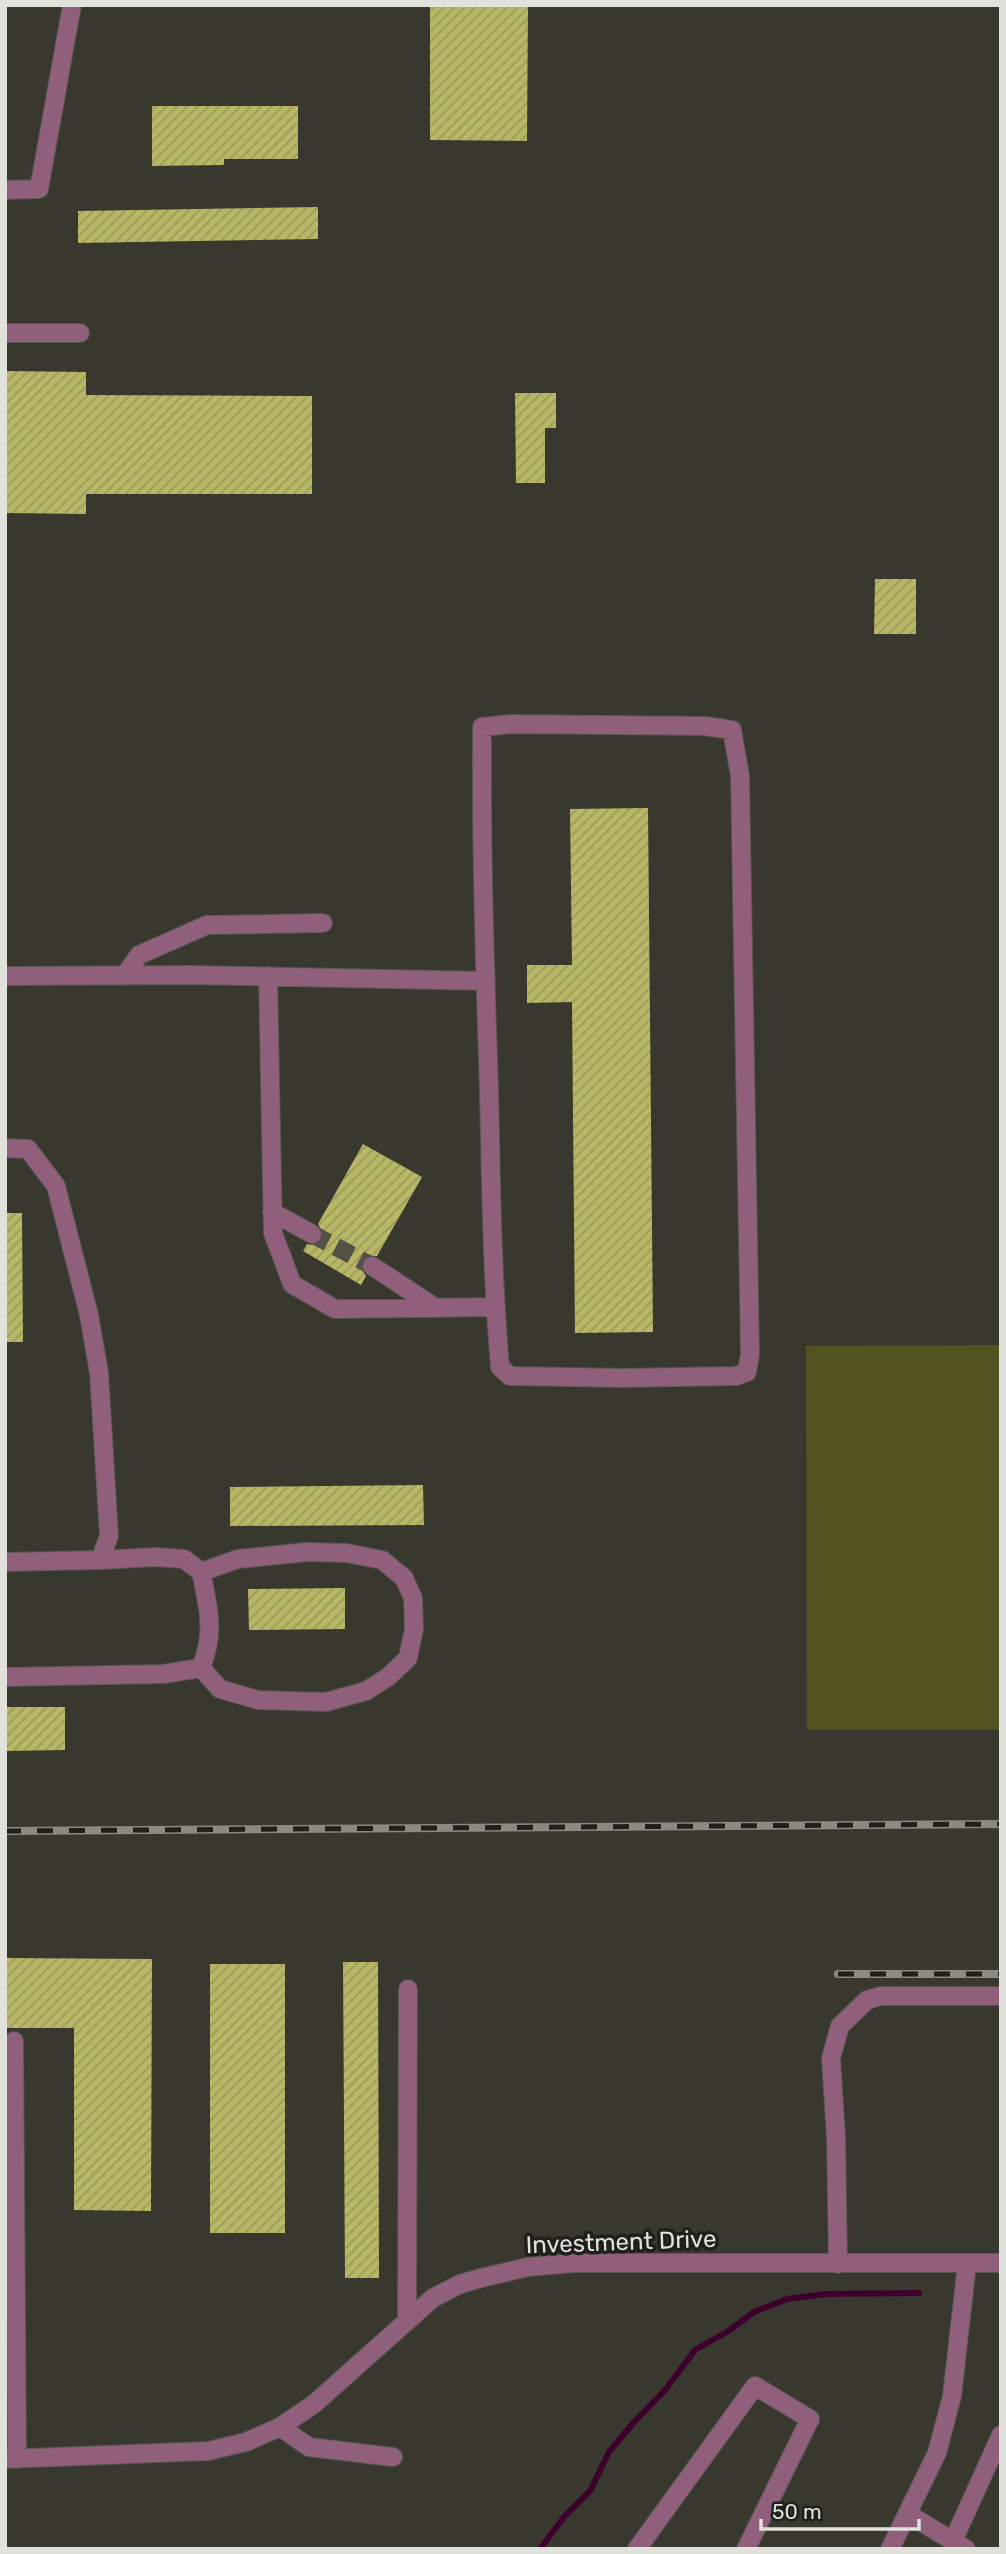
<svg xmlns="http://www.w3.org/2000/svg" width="1006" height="2554" viewBox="0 0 1006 2554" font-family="Rubik,sans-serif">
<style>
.grass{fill:#545322}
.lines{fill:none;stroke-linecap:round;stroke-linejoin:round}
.stream{stroke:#3d002c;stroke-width:6}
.building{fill:url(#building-hatch)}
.minor-tunnel{stroke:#525249;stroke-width:18;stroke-dasharray:18 9;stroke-linecap:butt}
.minor-casing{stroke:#57574e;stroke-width:20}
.minor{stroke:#8f5f7c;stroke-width:18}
.rail-casing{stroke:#8a8a82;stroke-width:8}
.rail{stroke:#1f1f1b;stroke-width:5;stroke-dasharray:16;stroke-linecap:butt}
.labels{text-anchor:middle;stroke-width:7;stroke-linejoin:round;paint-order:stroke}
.street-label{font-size:24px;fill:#e2e2dd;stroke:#1f1f1b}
</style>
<defs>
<pattern id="building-hatch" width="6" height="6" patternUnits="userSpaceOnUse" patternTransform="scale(1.75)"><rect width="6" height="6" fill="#b8b765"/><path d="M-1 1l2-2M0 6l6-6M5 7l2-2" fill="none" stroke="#9b9a5c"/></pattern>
</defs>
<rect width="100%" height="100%" fill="#38382f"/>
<path class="grass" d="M1001 1345V1730H807L806 1346Z"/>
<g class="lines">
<path class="stream" d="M540 2549 564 2517 590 2491 609 2452 634 2422 665 2390 695 2350 730 2330 754 2312 787 2299 826 2294 919 2293"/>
</g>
<path class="building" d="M430 5H528L527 141 430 140Z
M152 106H298V159H224V165L152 166Z
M318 207V239L78 243V211Z
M5 371 86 372V395L312 396V494H86V514L5 513Z
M515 393H556V428H545V483H516Z
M875 579H916V634H874Z
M648 808 653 1332 575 1333 572 1002 527 1003V965H572L570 809Z
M363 1144 422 1177 377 1256H368L362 1260V1270L366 1276 361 1285 303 1251 307 1244 313 1245 322 1240 323 1233 318 1224Z
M5 1213H22L23 1342H5Z
M423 1485 424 1525 230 1526V1487Z
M345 1588V1629L249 1630 248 1589Z
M5 1707H65V1750L5 1751Z
M5 1958 152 1959 151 2211 74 2210V2028H5Z
M343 1962H378L379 2278H345Z
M210 1964H285V2233H210Z"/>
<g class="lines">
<path class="minor-tunnel" d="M312 1234 372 1266"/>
<g class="minor-casing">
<path id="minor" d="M5 190 39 189 72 5
M5 333H80
M511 724 705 726 732 730 740 776 750 1354 747 1372 736 1376 621 1378 510 1376 500 1367C492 1275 491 1183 489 1090 485 969 481 848 482 727Z
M125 975 139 955 207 925 323 923
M5 976 192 975 486 981
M268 976 273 1233 292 1284 335 1309 495 1307
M5 1148 28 1149 56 1186 89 1315 99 1373 109 1536 100 1560 5 1562
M272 1212 312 1234
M372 1266 436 1308
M201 1668 220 1689 258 1700 326 1702 366 1691 388 1677 408 1658 414 1629 413 1598 404 1578 382 1560 346 1553 307 1552 238 1559 201 1572
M5 1677 163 1674 201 1668C215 1632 209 1609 201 1572L184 1559 155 1557 100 1560
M14 2041 17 2459
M838 2264 836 2137 831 2058 840 2026 867 2000 881 1996H1001
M407 2320 408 1989
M280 2427 309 2447 393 2457
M5 2459 208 2451 246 2442 280 2427 314 2404 433 2298 460 2284 485 2277 528 2267 573 2263H1001
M908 2514 966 2549
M953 2541 1001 2435
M637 2549 755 2386 810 2419 746 2549
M890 2549 937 2453 952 2396 967 2264"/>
</g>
<use href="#minor" class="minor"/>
<g class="rail-casing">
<path id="rail" d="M5 1831 1001 1824
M838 1974H1001"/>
</g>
<use href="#rail" class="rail"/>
</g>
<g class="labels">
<g class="street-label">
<text transform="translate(621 2242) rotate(-2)" y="8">Investment Drive</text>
</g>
</g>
<rect width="1006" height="2554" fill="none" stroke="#e2e2dd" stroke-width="14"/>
<path d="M761 2519v10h158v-10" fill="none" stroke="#e2e2dd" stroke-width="3.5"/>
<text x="772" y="2519" font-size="21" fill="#e2e2dd" stroke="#1f1f1b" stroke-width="5" paint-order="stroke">50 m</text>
</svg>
